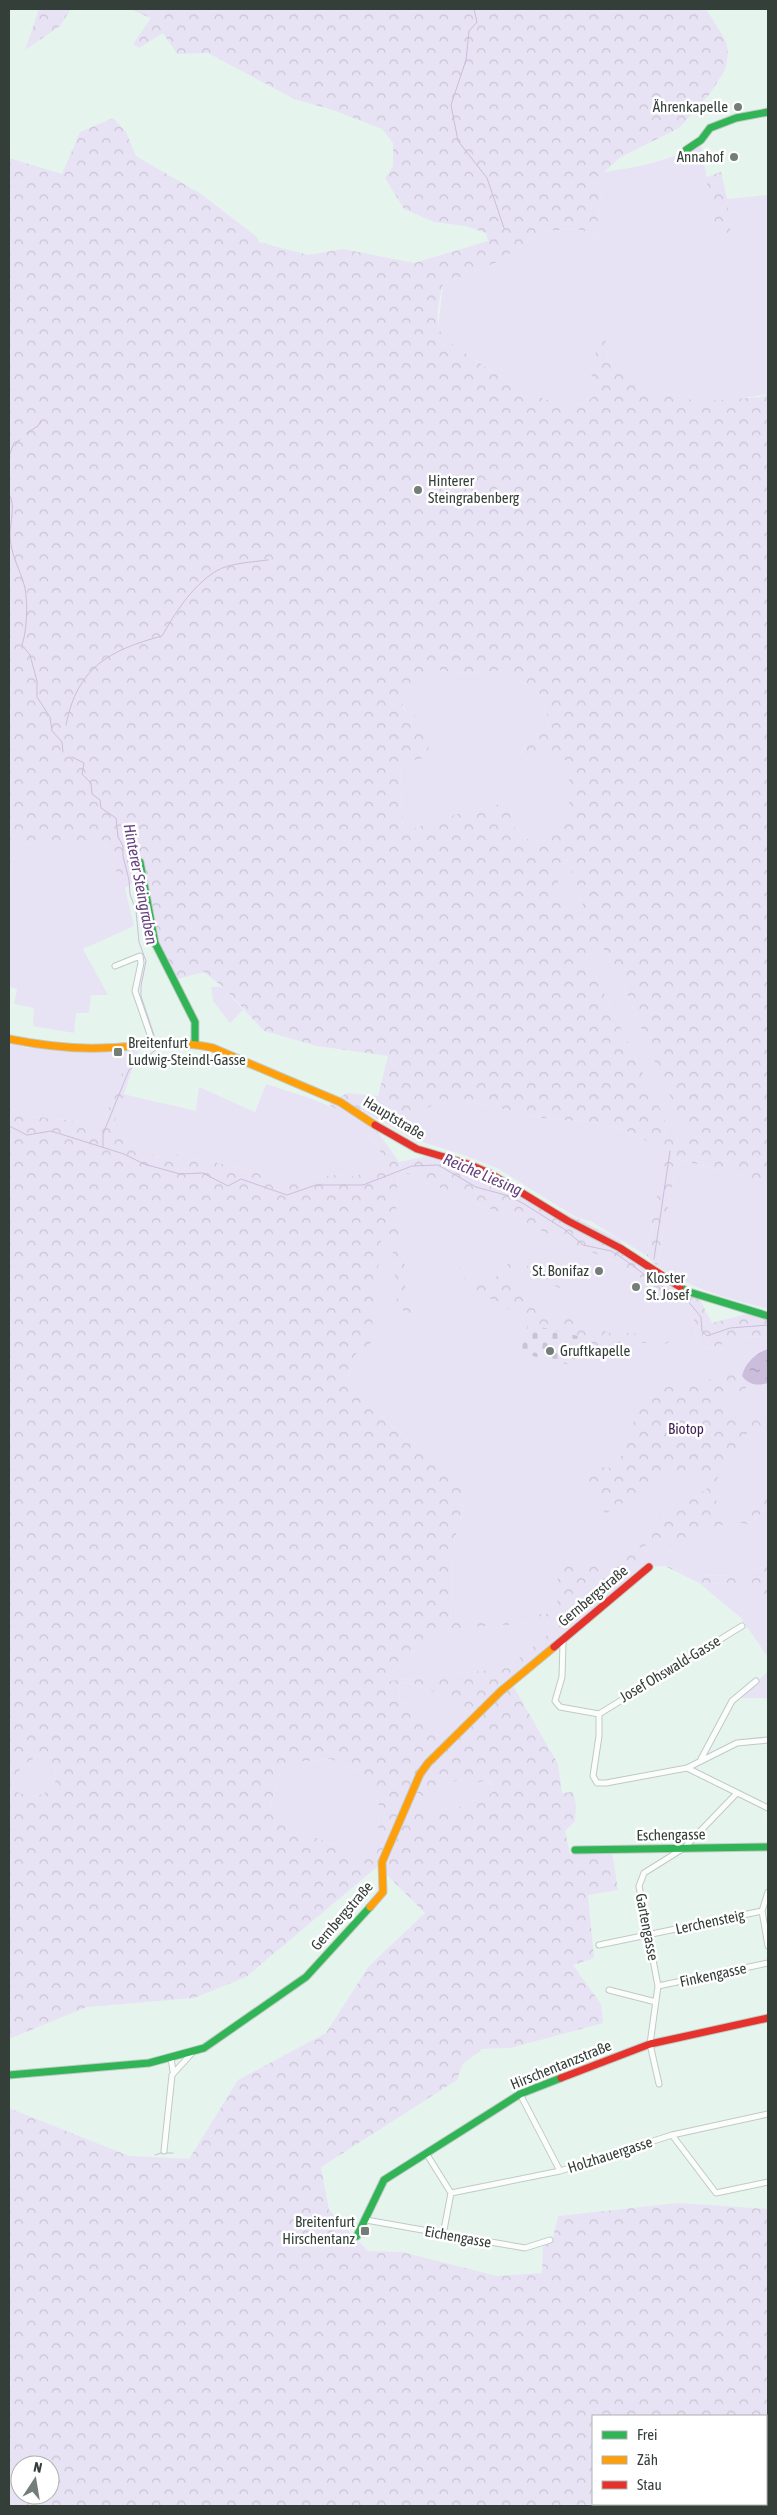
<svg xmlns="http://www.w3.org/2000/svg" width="777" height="2515" viewBox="0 0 777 2515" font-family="'Asap Condensed',sans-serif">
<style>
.grass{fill:#e8e3f4}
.forest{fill:url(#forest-crowns);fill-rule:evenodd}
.cemetery{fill:url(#cemetery-stones)}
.water{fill:url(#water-ripples)}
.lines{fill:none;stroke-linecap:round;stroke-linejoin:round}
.stream{stroke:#cbbddc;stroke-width:1}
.street-casing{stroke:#c0cac5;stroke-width:7}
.fast-casing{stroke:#c0cac5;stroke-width:9}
.slow-casing{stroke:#c0cac5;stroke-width:9}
.jam-casing{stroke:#c0cac5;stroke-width:9}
.street{stroke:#fbfdfc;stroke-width:5}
.fast{stroke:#30b455;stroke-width:7}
.slow{stroke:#ff9f0a;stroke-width:7}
.jam{stroke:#e5322d;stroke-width:7}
.poi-dot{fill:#737e79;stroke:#fff;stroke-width:2}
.labels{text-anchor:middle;stroke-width:5;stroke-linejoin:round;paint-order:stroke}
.poi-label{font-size:15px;fill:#353f3a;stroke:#fff;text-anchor:end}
.street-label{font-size:15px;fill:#353f3a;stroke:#fff}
.park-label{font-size:15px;fill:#421f58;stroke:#fff}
.water-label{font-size:16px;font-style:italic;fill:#65427e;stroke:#fff}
</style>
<defs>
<pattern id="forest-crowns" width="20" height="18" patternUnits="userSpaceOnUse" patternTransform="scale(1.25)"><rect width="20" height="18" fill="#e8e3f4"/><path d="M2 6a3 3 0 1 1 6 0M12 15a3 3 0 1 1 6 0" fill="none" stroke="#c8c4d2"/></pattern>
<pattern id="cemetery-stones" width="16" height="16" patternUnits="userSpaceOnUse" patternTransform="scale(1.25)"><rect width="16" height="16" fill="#e8e3f4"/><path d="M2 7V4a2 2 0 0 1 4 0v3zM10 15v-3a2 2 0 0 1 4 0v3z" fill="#c8c4d2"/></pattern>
<pattern id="water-ripples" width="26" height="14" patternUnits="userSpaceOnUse" patternTransform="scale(1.25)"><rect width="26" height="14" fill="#cbbddc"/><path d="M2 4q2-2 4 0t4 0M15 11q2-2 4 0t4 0" fill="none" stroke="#a69bb3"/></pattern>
</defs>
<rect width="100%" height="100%" fill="#e6f4ee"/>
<path class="grass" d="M701 144 714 224 730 234 727 199 768 195V394L698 405 687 397 635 387 608 361 606 340 590 370 597 394C592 397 586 403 581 404 544 413 474 359 444 338L438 330 443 284 500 261 542 231 577 229 591 233 601 239 597 226 604 172C638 167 671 161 701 144Z
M427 668 464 674 505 670 543 696 550 728 531 736 520 754 545 756 555 760H569V814L533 844 514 827 508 802 454 815 403 833 400 762 428 757 405 710 400 696 413 694Z
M73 840H102L119 878H140L125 888 134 926 83 949 108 995H91L89 1013H76L74 1033 33 1026 34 1008 14 1004 17 989 9 987V894L15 844Z
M567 859 579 890 588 921 575 918 558 882Z
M602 946 622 981 662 1080 688 1132 666 1141 665 1119 586 956Z
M211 987H223L243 1010 230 1023 213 1001Z
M9 1043 27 1048 123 1050 121 1085 100 1124 30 1116 9 1107Z
M266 1084C319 1101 365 1111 388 1167L347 1178 339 1174 273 1186 260 1173 179 1154 157 1157 134 1145 113 1127 123 1094 196 1111 199 1087 255 1112Z
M442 1101H467L542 1118 600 1123 626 1131 668 1151 653 1214 647 1256 592 1222 578 1218 558 1206 497 1168 464 1155 413 1139 374 1117 377 1113 407 1118Z
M677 1159 768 1182V1309C728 1298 693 1290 657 1266Z
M398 1170 622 1265 693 1313 697 1343 704 1349 719 1346 739 1336 768 1337V1492L741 1523 748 1524 768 1508V1566L732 1575 700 1576 665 1566 634 1567 507 1668 389 1681 390 1674 450 1619C453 1594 449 1569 454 1544 458 1524 465 1507 467 1486L366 1405 349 1376 357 1350 380 1216 396 1210Z
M699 1583 736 1584 756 1596 768 1594V1657L740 1617Z
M768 1671V1698H741Z
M404 1682C429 1688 447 1696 465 1714L452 1727 437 1736 428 1719 410 1705 400 1702 399 1683Z
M42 1755 46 1756C70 1779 47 1805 17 1792L13 1785C14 1772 30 1758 42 1755Z
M331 1759 359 1771 379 1805 378 1839 358 1855 288 1826 270 1807 283 1763Z
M464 1779 471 1784 488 1780 493 1786 492 1793 459 1807 424 1812 411 1803 416 1792 426 1798 437 1786Z"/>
<path class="forest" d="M39 9H71L60 26 25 50Z
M129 9H706L726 41 728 54 725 70 709 95 679 128 621 157 604 172 597 226 601 239 591 233 577 229 542 231 500 261 443 284C439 301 433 323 444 338 474 359 543 412 581 404 586 403 592 397 597 394L590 370 599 343 606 340 608 361 636 387 687 397 698 405 706 401 760 397 768 394V1182L677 1159 657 1266 647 1256 653 1214 667 1151 626 1131 600 1123 542 1118 467 1101H442L407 1118 377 1113 374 1117 339 1098 347 1093 378 1096 388 1056 317 1046 264 1031 223 987 204 972 170 981 140 878H119L102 840 15 844 9 894V158L62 174 80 132 113 118 126 132 136 156 201 194 257 237 259 242 308 255 343 249 414 263 488 241 486 233 466 226 434 222 404 209 385 178 393 166V143L382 129 333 110 294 99 208 53 177 54 163 33 139 48 133 44 151 18ZM427 668 464 674 505 670 543 696 550 728 531 736 520 755 545 756 555 760H569V814L533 844 514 827 508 802 454 815 403 832 400 763 428 757 429 738 425 721 404 710 401 697 413 694ZM567 859 579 890 587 921 575 918 558 882ZM602 946 622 981 662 1080 688 1132 666 1140 665 1119 586 956Z
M721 172 727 199 731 234 722 238 714 224 706 177Z
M139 1049 113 1127 134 1145 157 1157 179 1154 260 1173 273 1186 339 1174 347 1178 387 1167C377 1136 355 1121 329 1105L335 1101 370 1121 399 1162 432 1155 468 1166 619 1239 635 1260 699 1298 712 1323 750 1313 768 1316V1337L739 1336 719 1346 704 1349 697 1343 693 1313 622 1265 398 1170 396 1213 405 1266 406 1303 425 1318 424 1320 405 1312 397 1305 393 1249 388 1229H382L370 1348 357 1351 349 1376 366 1405 467 1486C465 1507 458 1523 454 1544 449 1569 453 1594 450 1619L509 1617 579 1611 634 1567H645L512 1684 558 1764 562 1793 573 1792 576 1804 575 1821 565 1831 570 1854 612 1851 618 1890 588 1895 594 1958 573 1965 601 2004 603 2023 510 2048 482 2049 462 2065 457 2080 321 2167 329 2210 368 2251 402 2252 497 2276 542 2273 543 2246 552 2242 558 2216 679 2203 768 2209V2506H9V2388L11 2384 9 2379V2108L129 2156 189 2159 238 2080 326 2033 369 1966 425 1913 378 1866 246 1977 194 1998 87 2007 9 2039V1107L30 1116 100 1124 121 1085 123 1050ZM565 1621 507 1668 389 1681 390 1674 429 1638 468 1627ZM405 1682C429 1688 447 1696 464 1714L452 1727 437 1736 428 1719 410 1705 400 1702 399 1683ZM42 1755 46 1756C70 1779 47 1805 17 1792L13 1785C14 1772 30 1758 42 1755ZM331 1759 359 1771 379 1805 378 1839 358 1855 288 1826 270 1806 283 1763ZM464 1779 471 1784 489 1780 493 1786 492 1793 459 1807 424 1812 412 1803 416 1792 426 1798 428 1803 435 1802 437 1786ZM593 2416H766V2504H593ZM20 2465H50V2495H20Z
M466 1256 473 1258 464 1277 467 1282C488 1285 499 1278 510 1261H517L569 1285 566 1291 517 1269 512 1283V1290L552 1314 574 1319 615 1335 629 1333 664 1336 671 1341 663 1345 628 1341 626 1351 606 1357H589V1340L528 1324 502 1304 464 1287 457 1281V1273Z
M730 1372 737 1373 751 1385 727 1398 726 1411 736 1418 754 1417 762 1425 745 1435 750 1445 718 1474 716 1500 727 1524 699 1530 670 1545 665 1538 639 1548 637 1553 638 1560C599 1575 608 1607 557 1608L558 1572 562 1566 594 1561H613L623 1558 631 1548 642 1540 650 1524 663 1512 707 1489 705 1478 698 1471 681 1474 661 1472 619 1506 605 1514C595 1498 587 1486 588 1466L611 1468C636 1449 626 1406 656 1391 669 1384 681 1387 694 1384 706 1382 718 1375 730 1372Z
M768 1492V1508L748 1524 740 1523Z
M665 1566 700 1576 732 1575 768 1566V1594L756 1596 736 1584 699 1583Z"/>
<path class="cemetery" d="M528 1324 582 1337 575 1366 520 1353Z"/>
<path class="water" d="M768 1349V1383C757 1386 749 1385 742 1376 745 1363 756 1353 768 1349Z"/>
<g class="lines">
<path class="stream" d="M474 9 477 22 469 31 466 60 451 105 458 141 487 178 504 228
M27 433 38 426 41 421
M9 456 14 443 20 440
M9 494C16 504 10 523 10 535 10 554 21 571 25 588 28 604 27 630 22 645L30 655 37 681V697L50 717 52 731 62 742 63 752
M66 725C77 667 110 650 162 636 175 613 192 586 216 571 230 563 253 562 268 560
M72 757 84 763 82 774 91 783 92 794 100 800 101 808 116 818 118 837 123 846V856L129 880 130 894 136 911 139 942 146 961 141 986V996L154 1035
M9 1126 27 1135 51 1131 124 1154 144 1164 180 1174 203 1173 228 1186 241 1179 287 1195 316 1185H363L412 1166 438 1165 476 1187 509 1196 524 1204 564 1229 583 1245 611 1251 618 1255 656 1283 687 1300 701 1317 702 1331 707 1336 730 1328 768 1325
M103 1147V1134L129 1070 157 1049
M654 1259 670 1151
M166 2153H173
M155 2155 161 2153"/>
<g class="street-casing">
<path id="street" d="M115 966 140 956 141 963 135 991 153 1043
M561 1640 563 1643 562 1677 555 1701 560 1707 599 1714V1736L593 1776 597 1783H606L687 1768 768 1808
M599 1714 742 1626
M701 1759 732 1701 756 1681
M687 1768 737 1743 768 1740
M768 1892 762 1911 768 1946
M599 1945 762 1911
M658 1986 768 1963
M609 1990 656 2002
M171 2058 173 2071
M659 2084 650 2044 658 1986 639 1886 644 1873 684 1848 736 1794
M520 2094 560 2171
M672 2135 716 2193 768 2182
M164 2151 172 2075 192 2053
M426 2153 451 2193 443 2235
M451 2193 560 2171 672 2135 768 2114
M366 2220 525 2248 550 2240"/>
</g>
<g class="fast-casing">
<path id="fast" d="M686 150 701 140 710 128 736 118 768 112
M140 862 155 943 195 1022V1043
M680 1287 686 1291 768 1316
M575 1850 768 1847
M9 2075 149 2063 204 2048 306 1977 370 1907
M357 2236 384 2180 520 2094 561 2078"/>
</g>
<g class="slow-casing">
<path id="slow" d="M9 1039C39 1045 70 1049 101 1048 140 1047 175 1039 213 1048L340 1102 375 1125
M370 1907 383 1892 382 1862 420 1774 428 1763 501 1691 554 1647"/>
</g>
<g class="jam-casing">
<path id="jam" d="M375 1125 417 1149 468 1164 491 1174 568 1221 620 1248 680 1287
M554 1647 649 1567
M561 2078 650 2044 768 2018"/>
</g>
<use href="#street" class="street"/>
<use href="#fast" class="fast"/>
<use href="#slow" class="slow"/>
<use href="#jam" class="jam"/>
</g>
<g class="poi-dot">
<circle cx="738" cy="107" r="5"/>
<circle cx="734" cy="157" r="5"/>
<circle cx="418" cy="490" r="5"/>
<rect x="113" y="1047" width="10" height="10" rx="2.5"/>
<circle cx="599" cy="1271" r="5"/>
<circle cx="636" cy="1287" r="5"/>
<circle cx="550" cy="1351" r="5"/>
<rect x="360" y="2226" width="10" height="10" rx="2.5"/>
</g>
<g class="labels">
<g class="poi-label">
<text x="728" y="112">Ährenkapelle</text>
<text x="724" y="162">Annahof</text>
<text x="428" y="486" text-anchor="start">Hinterer<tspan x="428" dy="17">Steingrabenberg</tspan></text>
<text x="128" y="1048" text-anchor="start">Breitenfurt<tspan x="128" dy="17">Ludwig-Steindl-Gasse</tspan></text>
<text x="589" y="1276">St. Bonifaz</text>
<text x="646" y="1283" text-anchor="start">Kloster<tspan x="646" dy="17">St. Josef</tspan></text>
<text x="560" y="1356" text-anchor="start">Gruftkapelle</text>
<text x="355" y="2227">Breitenfurt<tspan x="355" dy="17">Hirschentanz</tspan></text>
</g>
<g class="street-label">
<text transform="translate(394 1118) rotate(31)" y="5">Hauptstraße</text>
<text transform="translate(593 1596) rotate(-40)" y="5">Gernbergstraße</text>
<text transform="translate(670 1669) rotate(-31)" y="5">Josef Ohswald-Gasse</text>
<text transform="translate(671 1835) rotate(-1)" y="5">Eschengasse</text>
<text transform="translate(342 1916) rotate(-49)" y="5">Gernbergstraße</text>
<text transform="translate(710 1922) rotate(-12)" y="5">Lerchensteig</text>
<text transform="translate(647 1927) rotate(79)" y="5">Gartengasse</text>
<text transform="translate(713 1975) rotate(-12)" y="5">Finkengasse</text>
<text transform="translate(561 2065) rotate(-22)" y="5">Hirschentanzstraße</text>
<text transform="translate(610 2155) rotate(-18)" y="5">Holzhauergasse</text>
<text transform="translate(458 2237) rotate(10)" y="5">Eichengasse</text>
</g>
<g class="park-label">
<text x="686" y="1434">Biotop</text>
</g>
<g class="water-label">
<text transform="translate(141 884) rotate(79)" y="6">Hinterer Steingraben</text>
<text transform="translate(483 1174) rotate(23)" y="6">Reiche Liesing</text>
</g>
</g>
<rect width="777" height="2515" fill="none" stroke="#353f3a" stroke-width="20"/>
<rect x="592" y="2415" width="175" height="90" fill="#ffffff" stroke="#aeb2b0"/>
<rect x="602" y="2431" width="25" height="8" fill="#30b455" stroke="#aeb2b0"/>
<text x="637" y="2440" font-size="15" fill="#353f3a">Frei</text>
<rect x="602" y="2456" width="25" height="8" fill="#ff9f0a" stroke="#aeb2b0"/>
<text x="637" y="2465" font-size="15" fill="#353f3a">Zäh</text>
<rect x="602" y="2481" width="25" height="8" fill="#e5322d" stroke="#aeb2b0"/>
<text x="637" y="2490" font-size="15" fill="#353f3a">Stau</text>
<g transform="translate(35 2480) rotate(12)"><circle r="24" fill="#ffffff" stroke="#aeb2b0"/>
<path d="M0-4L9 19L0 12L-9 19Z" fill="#737e79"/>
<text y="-8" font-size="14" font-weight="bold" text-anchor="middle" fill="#353f3a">N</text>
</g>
</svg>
